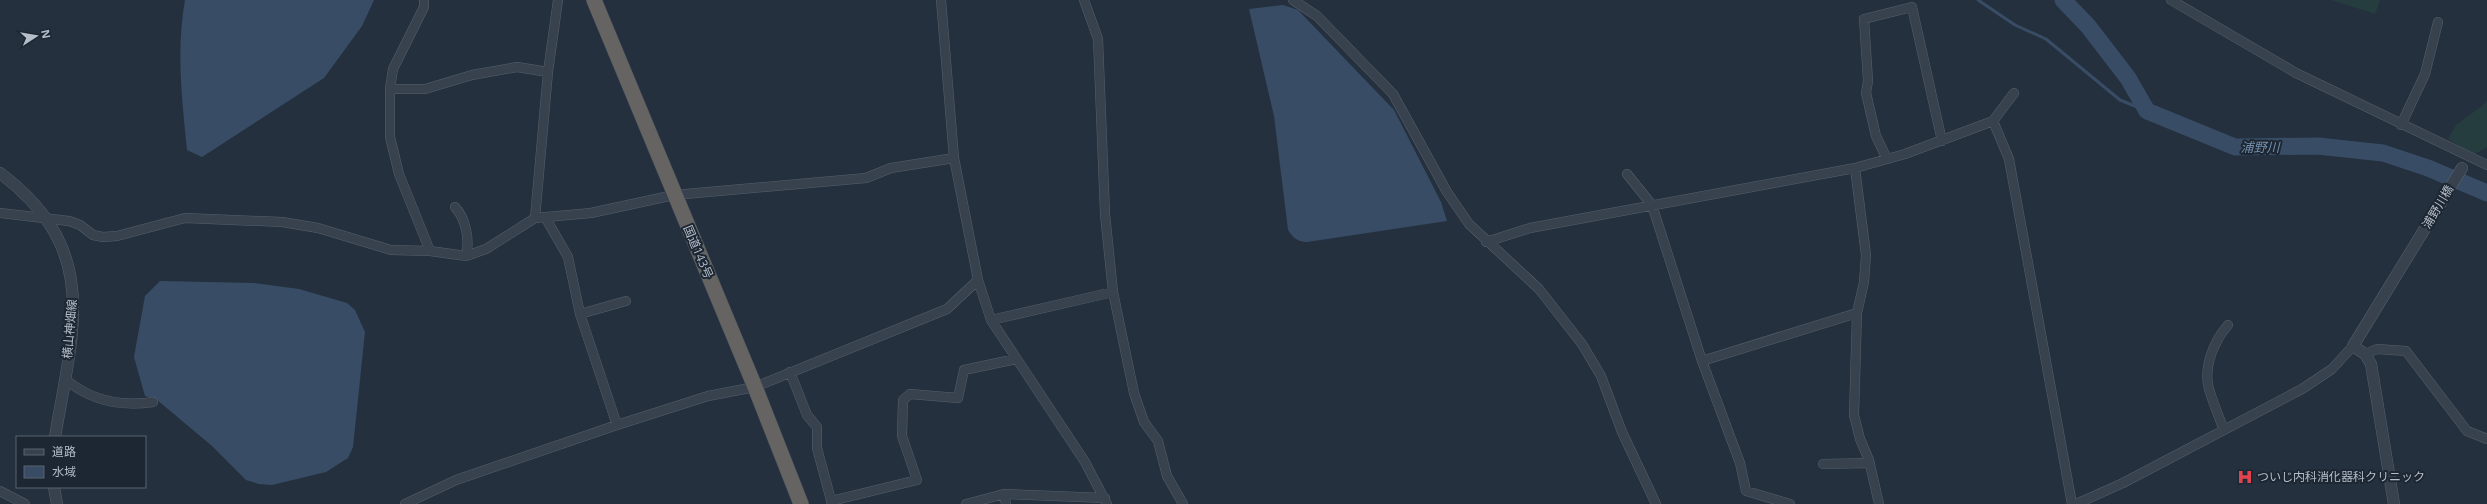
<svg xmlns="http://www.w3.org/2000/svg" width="2487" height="504" viewBox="0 0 2487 504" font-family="'Open Sans','Noto Sans JP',sans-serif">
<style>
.green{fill:#263d3f}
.water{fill:#384d65}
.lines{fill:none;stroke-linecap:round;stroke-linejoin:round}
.stream{stroke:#384d65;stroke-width:3}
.river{stroke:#384d65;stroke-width:17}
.minor-casing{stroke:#56606c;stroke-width:10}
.tertiary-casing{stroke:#56606c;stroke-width:12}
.trunk-casing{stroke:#434d59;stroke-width:16}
.minor{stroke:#38424e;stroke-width:9}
.tertiary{stroke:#38424e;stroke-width:11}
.trunk{stroke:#656462;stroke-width:15}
.labels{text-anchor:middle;stroke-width:4;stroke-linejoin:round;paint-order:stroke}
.street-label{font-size:12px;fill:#b4bdc9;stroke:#1d2733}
.poi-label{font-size:12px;fill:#b4bdc9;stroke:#1d2733;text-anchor:start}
.water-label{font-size:13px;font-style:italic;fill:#748fac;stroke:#1d2733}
</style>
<rect width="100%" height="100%" fill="#24303e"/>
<path class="green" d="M2332 0H2380L2375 14Z
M2487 100V147L2473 155 2448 139 2456 125 2486 103Z"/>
<path class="water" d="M185 0H374L362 26 324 78 202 157 187 150C182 100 176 50 185 0Z
M1283 5 1298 10 1394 110 1441 202 1447 221 1307 242C1298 242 1293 238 1288 230L1274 116 1249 9Z
M160 281 254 283 299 289 347 303 355 310 365 332 353 447 348 458 326 472 272 485 259 484 246 480 212 446 156 399 145 396 134 357 145 296Z"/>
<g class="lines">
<path class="stream" d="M1978 0 2015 25 2046 39 2120 100 2147 111"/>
<path class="river" d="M2063 0 2088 26 2128 78 2147 111 2235 147 2318 146 2383 153 2428 168 2487 193"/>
<g class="minor-casing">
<path id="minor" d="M424 0V7L393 69 390 89V137L399 174 430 251
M941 0 954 158 978 280 991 320 1085 462 1107 504
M1084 0 1098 39 1105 214 1113 292 1134 393 1144 422 1158 441 1167 476 1183 504
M1293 0 1317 16 1393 94 1447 192 1469 224 1539 289 1582 344 1601 376 1622 432 1656 504
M2171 0 2296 73 2487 165
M390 89H425L472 75 517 67 548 72
M1993 121 2009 159 2072 504
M2401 125 2425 74 2438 22
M1887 159 1876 136 1866 93 1868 81 1864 19 1912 7 1942 141
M1855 168 1866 255 1864 282 1857 313 1854 415 1860 439 1869 460 1879 504
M1627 174 1652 205 1702 361 1740 463 1746 491 1790 504
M455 207C466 219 470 240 466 256
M0 213 69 221 80 225 93 235 103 237 117 236 185 218 282 222 318 228 391 250 430 251 466 256 486 249 535 218 591 213 674 195 866 178 891 168 954 158
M545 217 568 257 580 314 617 425
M535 218 548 72 558 0
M1486 242 1530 228 1855 168 1905 154 1993 121 2014 93
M580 314 626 301
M991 320 1113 292
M2365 354 2377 349 2406 351 2467 431 2487 439
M1702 361 1857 313
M790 372 807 415 817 427V448L832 504
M65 379C91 401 120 407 153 402
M2224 430C2219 417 2213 403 2209 389 2203 367 2214 341 2228 325
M1823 464 1870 463
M0 491 25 504
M1004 494 1006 504
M831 501 917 480 902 436 903 400 910 394 958 398 964 370 1016 359
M405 504 456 480 617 425 708 396 755 387 947 309 978 280
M966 504 1004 494 1105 498
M2076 504 2123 483 2302 389 2332 369 2353 346"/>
</g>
<g class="tertiary-casing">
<path id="tertiary" d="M0 173C102 250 73 329 55 437
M54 487 57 504
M2394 504 2371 364 2365 354 2353 346 2462 168"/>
</g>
<g class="trunk-casing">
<path id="trunk" d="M594 0 755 387 801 504"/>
</g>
<use href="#minor" class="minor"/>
<use href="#tertiary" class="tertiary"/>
<use href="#trunk" class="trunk"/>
</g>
<defs>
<g id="hospital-bare" transform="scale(1.2)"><path d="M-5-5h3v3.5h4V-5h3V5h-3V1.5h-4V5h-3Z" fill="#e0444e" stroke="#1d2733" stroke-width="2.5" paint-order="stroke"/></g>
</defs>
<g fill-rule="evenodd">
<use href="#hospital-bare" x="2245" y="477"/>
</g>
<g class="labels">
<g class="street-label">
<text transform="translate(2438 207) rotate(-59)" y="4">浦野川橋</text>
<text transform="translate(698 252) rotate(67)" y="4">国道143号</text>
<text transform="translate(70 329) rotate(-85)" y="4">横山神畑線</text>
</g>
<g class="poi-label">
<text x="2257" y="481">ついじ内科消化器科クリニック</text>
</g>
<g class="water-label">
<text x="2260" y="152">浦野川</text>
</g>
</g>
<rect x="16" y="436" width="130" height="52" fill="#1d2733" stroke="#59636f"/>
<rect x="24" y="449" width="20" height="6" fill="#38424e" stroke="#59636f"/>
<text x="52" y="456" font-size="12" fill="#b4bdc9">道路</text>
<rect x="24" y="466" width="20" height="12" fill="#384d65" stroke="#59636f"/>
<text x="52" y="476" font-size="12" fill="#b4bdc9">水域</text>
<g transform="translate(36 36) rotate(78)" stroke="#1d2733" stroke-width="3" paint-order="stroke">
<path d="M0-3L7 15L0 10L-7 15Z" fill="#b4bdc9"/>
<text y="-6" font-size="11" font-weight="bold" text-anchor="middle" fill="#b4bdc9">N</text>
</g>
</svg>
